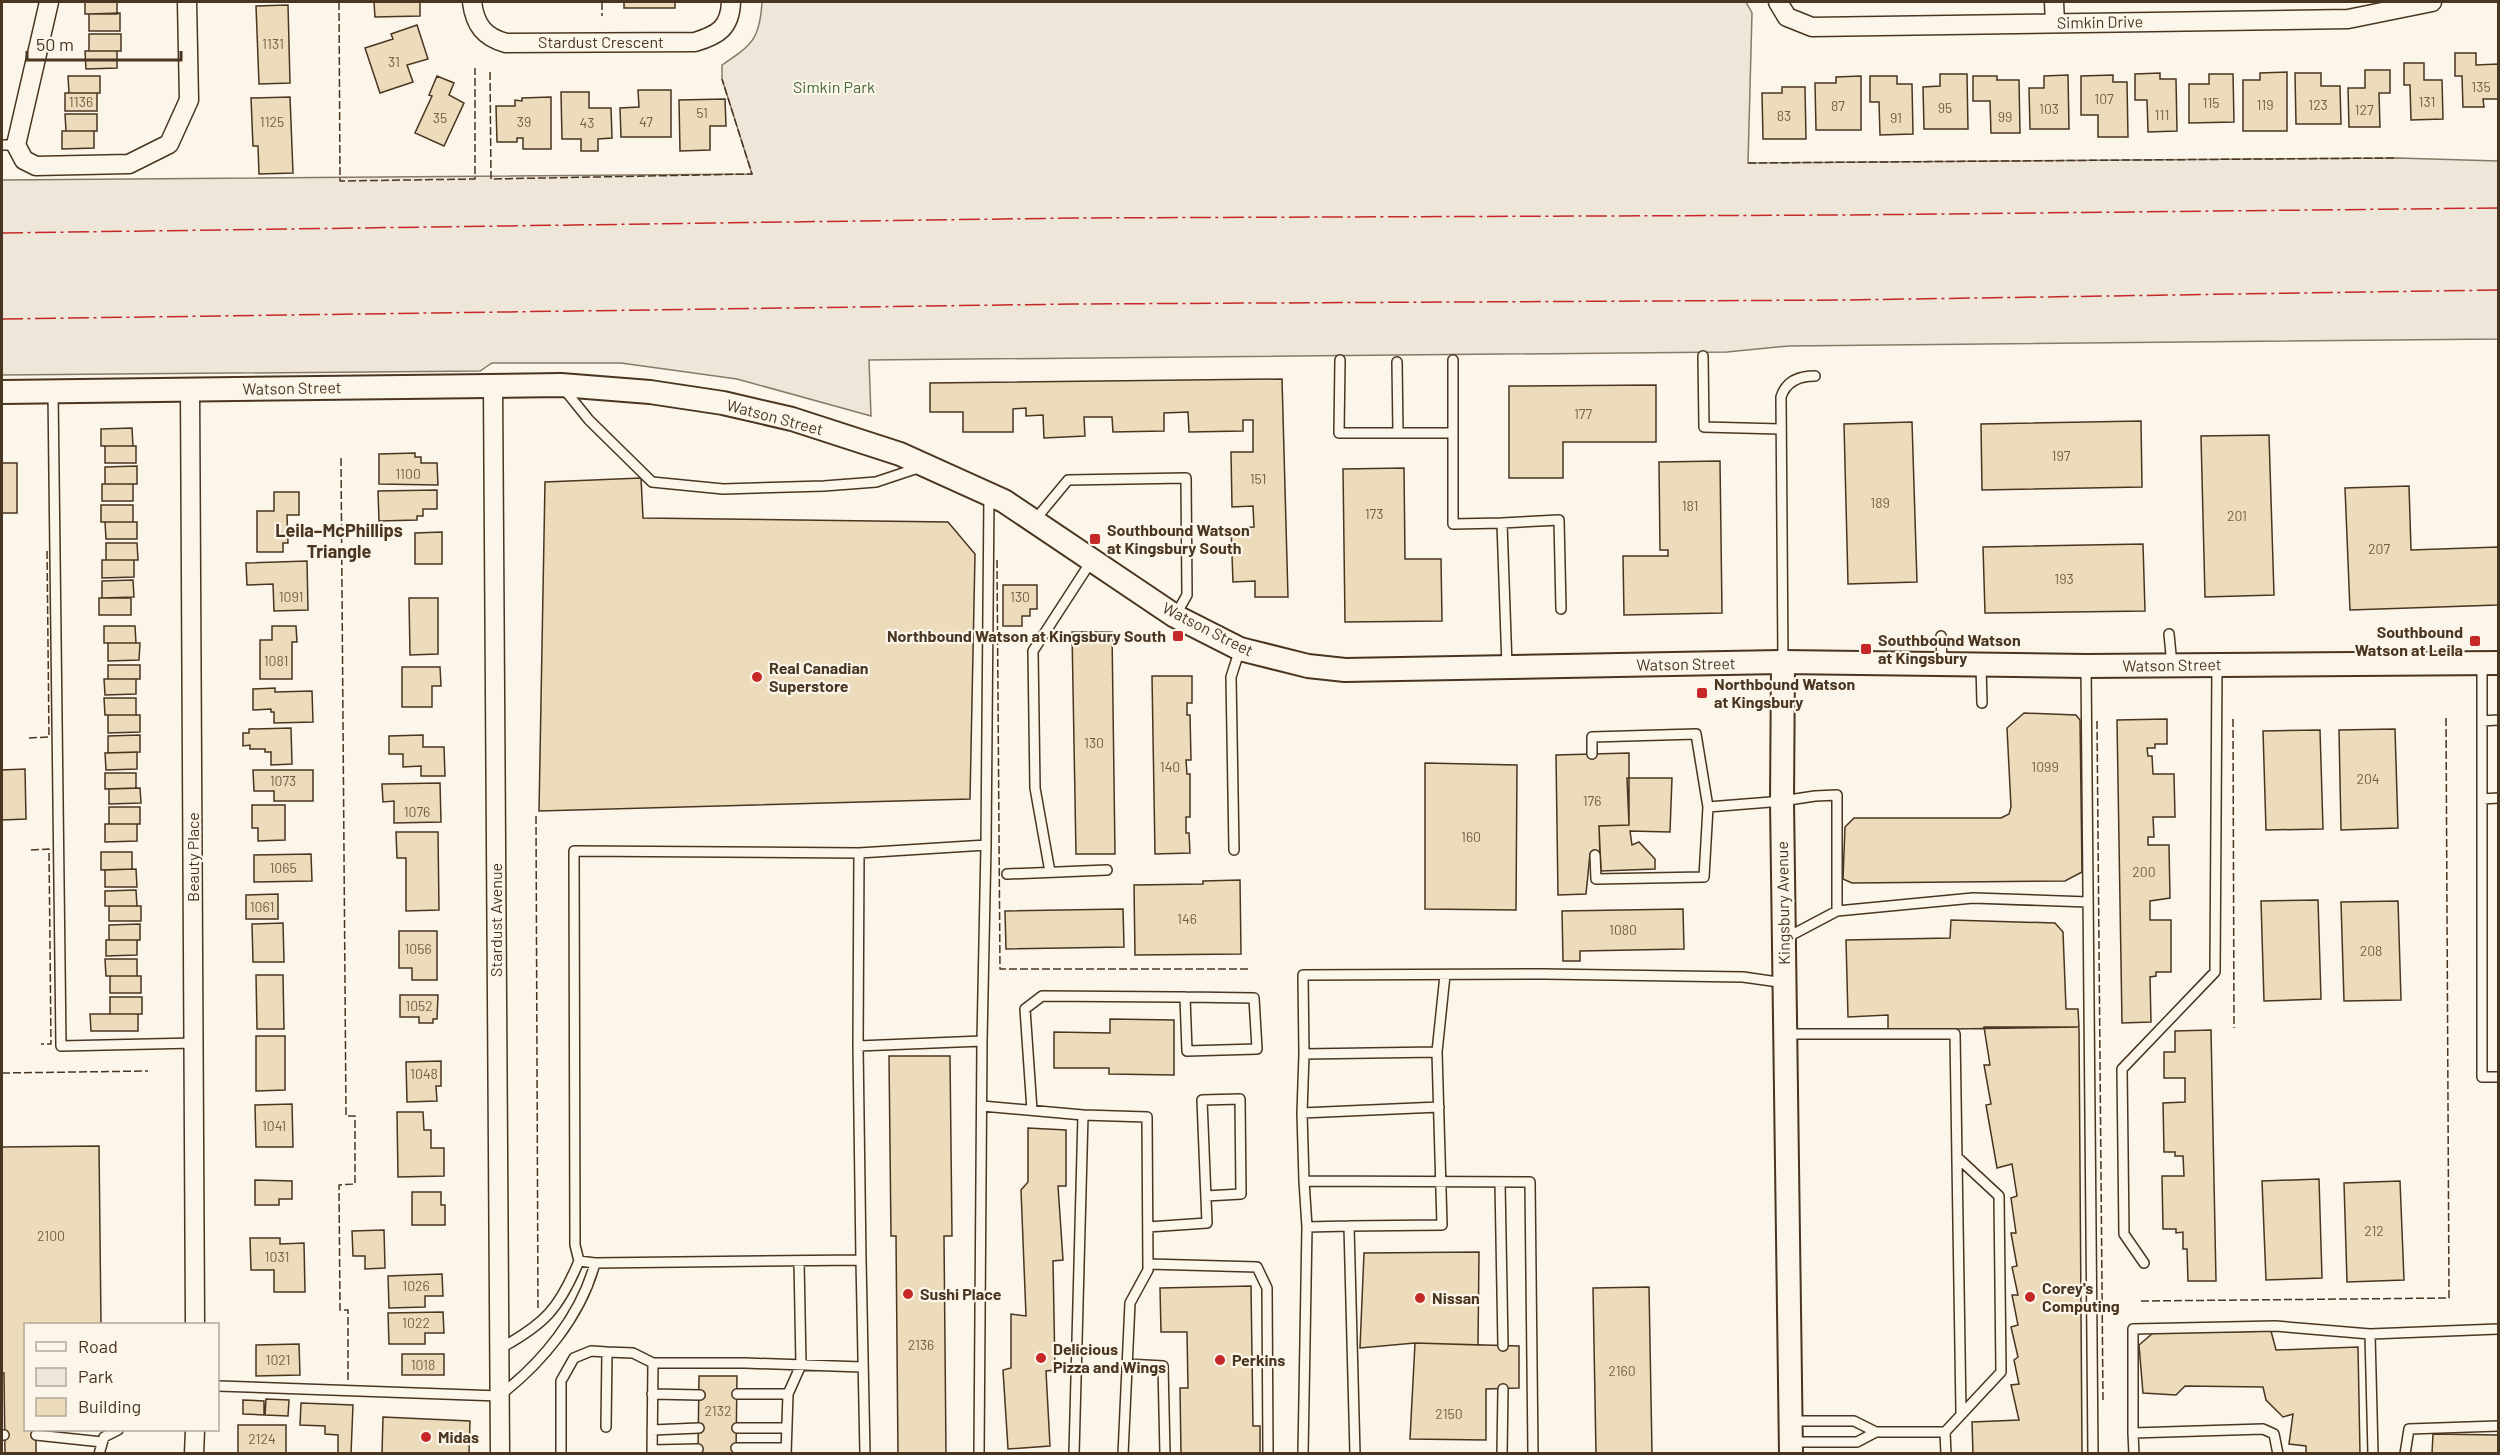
<svg xmlns="http://www.w3.org/2000/svg" width="2500" height="1455" viewBox="0 0 2500 1455" font-family="Barlow,sans-serif">
<style>
.green{fill:#ede6d9;stroke:#887966;stroke-width:1.5}
.building{fill:#ecdcbc;stroke:#4a3520;stroke-width:1.5}
.lines{fill:none;stroke-linecap:round;stroke-linejoin:round}
.service-casing{stroke:#4a3520;stroke-width:12}
.minor-casing{stroke:#4a3520;stroke-width:21}
.tertiary-casing{stroke:#4a3520;stroke-width:26}
.service{stroke:#fbf6e9;stroke-width:9}
.minor{stroke:#fbf6e9;stroke-width:18}
.tertiary{stroke:#fbf6e9;stroke-width:22}
.fence{stroke:#4a3520;stroke-width:1.5;stroke-dasharray:8 3;stroke-linecap:butt}
.power{stroke:#c62828;stroke-width:1.5;stroke-dasharray:21 4.5 3 4.5;stroke-linecap:butt}
.poi-dot{fill:#c62828;stroke:#fbf6e9;stroke-width:2}
.labels{text-anchor:middle;stroke-width:4.5;stroke-linejoin:round;paint-order:stroke}
.number-label{font-size:14px;fill:#725f47}
.street-label{font-size:16px;fill:#4a3520;stroke:#fbf6e9}
.park-label{font-size:16px;fill:#436837;stroke:#fbf6e9}
.poi-label{font-size:16px;font-weight:bold;fill:#4a3520;stroke:#fbf6e9;text-anchor:start}
.neighbourhood-label{font-size:18px;font-weight:bold;fill:#4a3520;stroke:#fbf6e9}
</style>
<rect width="100%" height="100%" fill="#fbf6e9"/>
<path class="green" d="M762 2H1746L1752 13 1748 163 2397 158 2498 161V339L1789 346 1727 352 869 360 871 416 737 379 621 363H492L480 371 2 375V180L752 174 722 79V65C752 45 760 39 762 2Z"/>
<path class="building" d="M85 2H117V14H85Z
M374 2H420V16L375 17Z
M624 2H675V8H624Z
M288 5 290 83 259 84 256 6Z
M120 13V31H89V14Z
M417 25 428 59 407 65 413 82 380 93 365 48 393 39 391 34Z
M89 34H121V51H89Z
M85 51H117V68L86 69Z
M2455 53H2476V65L2498 64V99H2483L2484 107H2463L2462 76H2455Z
M2404 63H2424V80H2442L2443 119 2411 120 2410 85H2404Z
M2365 70H2390V93H2379L2380 127H2349L2348 88H2365Z
M2287 72V131H2243V80H2260V73Z
M2160 73V79H2176L2177 131 2148 132 2147 100H2135V74Z
M2295 73H2321V86H2340L2341 124H2296Z
M1940 74H1967L1968 129H1924L1923 87 1940 86Z
M2209 74H2233L2234 122 2189 123V84H2209Z
M2068 75 2069 129H2030L2029 88H2044V76Z
M2113 75V82H2127L2128 137H2098V115H2081V76Z
M68 76H100V93H69Z
M437 76 454 83 449 95 464 103 444 146 415 133 432 96 429 95Z
M1861 76V130H1816L1815 83H1836V77Z
M1870 76H1897V84H1912L1913 134 1880 135 1879 102H1870Z
M1973 76H1997V80H2019L2020 133H1991L1990 101H1973Z
M1782 87H1805L1806 139H1763L1762 93H1782Z
M638 90H671V137H621L620 108 639 107Z
M561 92H589V108H611L612 138 598 139V151H581V139H562Z
M65 93H97V111H65Z
M290 97 293 173 259 174 258 146H253L251 98Z
M551 97V149H523V138H517V142H497L496 106H515V100L522 101V98Z
M725 99 726 126H710V150L680 151 679 100Z
M65 114H97V131H66Z
M62 131H94V148L62 149Z
M1282 379 1288 597H1255V581L1233 582 1231 528 1254 527 1253 506 1232 507 1231 452H1253V420H1243V431L1189 432 1188 412 1164 413V431L1113 432 1112 417H1084L1085 436 1044 438 1043 415 1026 416V408L1013 409V432H963V412H930V383Z
M1656 385V442H1563V478H1509V386Z
M2141 421 2142 487 1982 490 1981 424Z
M1912 422 1917 582 1848 584 1844 424Z
M132 428 133 446H101V429Z
M2269 435 2274 595 2205 597 2201 436Z
M105 446H136V463H105Z
M415 453V457H421V463H437L438 485 379 484V454Z
M1720 461 1722 613 1624 615 1623 556H1668V550H1660L1659 462Z
M2 463H17V513H2Z
M137 466V484H105V467Z
M1404 468 1405 559H1441L1442 621 1345 622 1343 469Z
M641 478 643 518 948 522 975 554 970 799 539 811 545 482Z
M102 484H133V501H102Z
M2409 486 2411 550 2498 547V605L2350 610 2345 488Z
M437 490V509H423V516H417V520L379 521 378 491Z
M274 492H299V515H287L288 543H283V552H257V511H274Z
M101 505H133V522H101Z
M105 522H137V539H106Z
M442 532V564H415V533Z
M106 543H137L138 560H106Z
M2143 544 2145 611 1985 613 1983 547Z
M102 560H134V577L102 578Z
M307 561 308 610 274 611 273 584 247 585 246 563Z
M133 580 134 597 102 598V581Z
M1003 585H1037V609H1030V616H1022V626H1003Z
M99 598H131V615H99Z
M409 598H438V654L410 655Z
M104 626H135L136 643H104Z
M272 626H296L297 642H292V679H260V640H272Z
M1072 632H1112L1115 854H1076Z
M108 643H140L139 660 108 661Z
M108 665H140V679H108Z
M402 667H440L441 686H432V707H402Z
M1152 676H1192V703H1187V715H1190L1191 760H1186L1187 774H1190V817H1186V833H1189L1190 853 1155 854Z
M104 679H136V694L105 695Z
M275 688V692L312 691 313 722 274 723V712H271V709L253 710V689Z
M104 698H136V715H105Z
M2024 713 2076 715 2080 720 2082 872 2065 881 1852 883 1843 879 1845 827 1854 818H2001L2009 814 2011 807 2007 728Z
M108 715H140V732L108 733Z
M2167 719V744H2155V748H2147L2148 756H2152L2153 774H2174L2175 817H2153L2154 837H2148V845H2169L2170 898 2150 901V920H2171V972H2156V976L2150 977 2151 1022 2122 1023 2117 720Z
M291 728 292 764 271 765V752H265V749H250V745L243 746V733H249V729Z
M2395 729 2398 828 2341 830 2339 730Z
M2320 730 2323 829 2266 830 2263 731Z
M140 735V752L108 753V736Z
M423 735V747H444L445 776H421V766L403 767V754H389V736Z
M137 752V769L106 770 105 753Z
M1629 753V825L1599 826 1600 856 1590 854 1586 894 1558 895 1556 755Z
M1425 763 1517 765 1516 910 1425 909Z
M25 769 26 819 2 820V770Z
M253 770H313V801H274V791H254Z
M105 773H136V788L105 789Z
M1627 778H1672L1670 832 1630 831 1632 845 1639 842 1655 859V869L1601 871 1599 826 1629 825Z
M440 783 441 822 394 823V801L383 802 382 784Z
M140 788 141 803 109 804V789Z
M252 805H285V840L258 841V828H252Z
M109 807H140V824H109Z
M105 824H137V841L105 842Z
M396 832H438L439 910 406 911V858H397Z
M101 852H132V869L101 870Z
M311 854 312 881 254 882V855Z
M136 869 137 887H105V870Z
M1240 880 1241 954 1135 955 1134 885 1203 884V881Z
M136 890 137 906H105V891Z
M278 894V919H246V895Z
M2318 900 2321 999 2264 1001 2261 901Z
M2398 901 2401 1000 2344 1001 2341 902Z
M109 906H141V921H109Z
M1123 909 1124 947 1006 949 1005 911Z
M1683 909 1684 949 1580 951V961H1563L1562 911Z
M1951 920 2055 923 2063 932 2066 1009H2078L2079 1027 1888 1030V1015L1848 1017 1846 940 1950 938Z
M283 923 284 962H253L252 924Z
M140 924V940H109V925Z
M399 931H437V980H412V968H399Z
M106 940H137V955L106 956Z
M105 959H137V976H106Z
M256 975H283L284 1029H257Z
M110 976H141V993H110Z
M400 995H438L437 1019H433V1023H419V1017H400Z
M110 997H142V1014H110Z
M90 1014H138V1031H91Z
M1110 1019 1174 1020V1075L1109 1074V1068H1054V1032L1110 1033Z
M1984 1027H2079L2082 1454H1973L1972 1422 2019 1420 2011 1385 2019 1384 2014 1360 2018 1357 2011 1327 2018 1325 2012 1295H2018L2012 1267 2017 1266 2011 1233H2016L2011 1198 2017 1196 2012 1164 1997 1168 1986 1105 1991 1104 1984 1065H1990Z
M2211 1030 2216 1281H2188L2187 1249H2183V1232L2176 1233V1229H2163L2162 1176H2184L2183 1156H2175V1152H2164L2163 1103 2185 1102V1078H2164V1052H2175V1031Z
M256 1036H285V1090L256 1091Z
M889 1056H950L952 1236H944L946 1454H898L896 1236H891Z
M441 1061V1086H436L437 1101 407 1102 406 1062Z
M292 1104 293 1147H256L255 1105Z
M397 1112H423L424 1130H431V1148H444V1176L398 1177Z
M1028 1128 1066 1130V1186H1058L1063 1260 1053 1261 1055 1370 1046 1371 1050 1446 1008 1449 1003 1370 1011 1368V1314L1026 1316 1021 1190 1028 1182Z
M99 1146 101 1324H26V1430H36V1454H5L4 1373H2V1147Z
M2319 1179 2322 1278 2266 1280 2262 1181Z
M255 1180 292 1181V1199H279V1205H255Z
M2400 1181 2404 1280 2347 1282 2344 1183Z
M412 1192H441V1205H445V1225H412Z
M384 1230 385 1268 365 1269V1256H353L352 1231Z
M250 1238H280V1244L304 1243 305 1292H274V1270H251Z
M1479 1252 1478 1345 1415 1343 1360 1348 1364 1253Z
M442 1274 443 1296H425V1307L389 1308 388 1276Z
M1251 1286 1253 1426H1260V1454H1181L1180 1388H1188L1187 1332H1161L1160 1288Z
M1649 1287 1652 1454H1596L1593 1288Z
M443 1312 444 1333H425V1344H389L388 1313Z
M2271 1331 2276 1350 2358 1347 2360 1454H2306V1446L2289 1444 2293 1414 2283 1417 2266 1400 2263 1387 2185 1386 2176 1395 2143 1393 2139 1345 2153 1333Z
M1415 1343 1519 1346V1388L1486 1389V1440L1410 1439Z
M299 1344 300 1375 256 1376V1345Z
M402 1354H444V1375H402Z
M699 1376H737L736 1454H698Z
M266 1399 289 1400 288 1416 265 1415Z
M243 1400 264 1401V1415L243 1414Z
M301 1403 353 1405 351 1454H338V1435L325 1434V1426L300 1425Z
M383 1417 470 1421 469 1454H382Z
M238 1425H286V1454H238Z
M2433 1434 2498 1435V1454H2432Z"/>
<g class="lines">
<g class="service-casing">
<path id="service" d="M2 145H16
M1703 356 1704 427 1781 429
M1340 360 1339 433H1453
M1453 360V524L1502 523
M1397 362 1398 433
M564 389 589 420 652 482 723 489 824 486 876 482 921 467
M53 391 61 1046 194 1043
M1034 521 1068 480 1186 478 1187 595 1175 616
M2169 634 2172 665
M1941 636 1942 664
M1783 662 1781 397C1786 381 1799 376 1815 376
M2482 663V1077H2498
M1981 665 1982 703
M2086 666 2093 1454
M1507 667 1502 523 1559 520 1561 609
M2482 721 2498 720
M1592 754V737L1696 734 1708 807 1782 801 1815 796 1837 795V911
M2482 799 2498 798
M1234 850 1231 677 1240 649
M859 853 574 851 575 1245 579 1261 595 1263 861 1260 865 1454
M1595 855 1596 879 1704 877 1708 807
M1050 872 1035 788 1033 651 1092 560
M1007 874 1107 870
M1786 938 1837 911 1973 898 2088 902
M1785 1034H1955L1961 1413
M858 1046 982 1041 986 845
M1437 1052 1445 975
M1304 1054 1303 975 1544 974 1743 977 1785 983
M982 1106 1083 1115
M1032 1110 1025 1009 1042 996 1176 997H1185L1254 998 1257 1049 1187 1051 1185 997
M1302 1113 1304 1181
M1500 1182 1503 1346
M1148 1227 1207 1223 1202 1100 1240 1099 1241 1194 1206 1196
M1307 1227 1349 1226
M861 1260 858 1046 859 853 986 845 989 495
M2144 1263 2124 1234 2122 1069 2215 972 2217 665
M1148 1264 1257 1267 1267 1288 1268 1454
M2370 1334 2498 1329
M499 1349C545 1324 559 1309 579 1261
M1127 1364 1163 1366 1165 1454
M218 1386 499 1396C542 1363 581 1316 595 1263
M652 1394 700 1395
M737 1394H788
M606 1427 607 1352
M737 1428H786
M652 1430 699 1428
M1876 1432H1945
M2133 1433 2134 1454
M2 1435H4
M36 1435 102 1442
M1791 1442H1857L1876 1432 1854 1421H1792
M736 1448H786
M652 1450 698 1449
M99 1454 104 1437 118 1430
M561 1454V1381L574 1358 591 1351 607 1352 633 1353 653 1363H745L862 1367
M652 1454 653 1363
M786 1454 788 1394 801 1365 799 1261
M979 1454 982 1041
M1074 1454 1083 1115 1147 1117 1148 1270 1130 1303 1123 1454
M1303 1454 1307 1227 1304 1181 1530 1182 1533 1454
M1355 1454 1349 1226 1442 1225 1437 1052 1304 1054 1302 1113 1439 1107
M1502 1454 1503 1389
M1946 1454 1945 1432 2001 1372 1999 1196 1957 1157
M2278 1454 2274 1434 2263 1429 2133 1433V1329L2275 1326 2370 1334 2373 1454
M2405 1454 2409 1429 2498 1426"/>
</g>
<g class="minor-casing">
<path id="minor" d="M49 2 16 145 24 160 36 166 129 164 169 144 189 100 187 2
M472 2C475 25 484 37 506 43L695 42C718 35 730 28 731 2
M1778 2 1787 17 1812 27 2348 19 2432 2
M2054 2 2055 23
M493 387 500 1454
M190 389 195 1324
M194 1454 195 1430"/>
</g>
<g class="tertiary-casing">
<path id="tertiary" d="M2 392 561 385 650 392 723 403 792 419 900 454 1004 501 1175 616 1240 649 1308 666 1345 670 1783 662 2086 666 2498 663
M1783 662 1782 801 1791 1454"/>
</g>
<use href="#service" class="service"/>
<use href="#minor" class="minor"/>
<use href="#tertiary" class="tertiary"/>
<path class="fence" d="M339 2 340 181 475 179V68
M602 2V16
M490 72 491 179 752 174 722 79
M1748 163 2397 158
M341 458 346 1116H355V1184L339 1185 340 1310H348V1383
M997 560 1000 969H1251
M2233 719 2234 1028
M2097 721 2103 1400
M29 738 49 737 47 550
M536 816 538 1311
M31 850 49 849 51 1044H41
M2 1073 148 1071
M2141 1301 2449 1298 2446 716"/>
<path class="power" d="M2 233 1073 218 1848 215 2498 208
M2 319 1074 304 1846 300 2498 290"/>
</g>
<g class="poi-dot">
<rect x="1089" y="533" width="12" height="12" rx="3"/>
<rect x="1172" y="630" width="12" height="12" rx="3"/>
<rect x="2469" y="635" width="12" height="12" rx="3"/>
<rect x="1860" y="643" width="12" height="12" rx="3"/>
<circle cx="757" cy="677" r="6"/>
<rect x="1696" y="687" width="12" height="12" rx="3"/>
<circle cx="908" cy="1294" r="6"/>
<circle cx="2030" cy="1297" r="6"/>
<circle cx="1420" cy="1298" r="6"/>
<circle cx="1041" cy="1358" r="6"/>
<circle cx="1220" cy="1360" r="6"/>
<circle cx="426" cy="1437" r="6"/>
</g>
<g class="labels">
<g class="number-label">
<text x="273" y="49">1131</text>
<text x="394" y="67">31</text>
<text x="2481" y="92">135</text>
<text x="2104" y="104">107</text>
<text x="81" y="107">1136</text>
<text x="2427" y="107">131</text>
<text x="2211" y="108">115</text>
<text x="2265" y="110">119</text>
<text x="2318" y="110">123</text>
<text x="1838" y="111">87</text>
<text x="1945" y="113">95</text>
<text x="2049" y="114">103</text>
<text x="2364" y="115">127</text>
<text x="702" y="118">51</text>
<text x="2162" y="120">111</text>
<text x="1784" y="121">83</text>
<text x="2005" y="122">99</text>
<text x="440" y="123">35</text>
<text x="1896" y="123">91</text>
<text x="272" y="127">1125</text>
<text x="524" y="127">39</text>
<text x="646" y="127">47</text>
<text x="587" y="128">43</text>
<text x="1583" y="419">177</text>
<text x="2061" y="461">197</text>
<text x="408" y="479">1100</text>
<text x="1258" y="484">151</text>
<text x="1880" y="508">189</text>
<text x="1690" y="511">181</text>
<text x="1374" y="519">173</text>
<text x="2237" y="521">201</text>
<text x="2379" y="554">207</text>
<text x="2064" y="584">193</text>
<text x="291" y="602">1091</text>
<text x="1020" y="602">130</text>
<text x="276" y="666">1081</text>
<text x="1094" y="748">130</text>
<text x="1170" y="772">140</text>
<text x="2045" y="772">1099</text>
<text x="2368" y="784">204</text>
<text x="283" y="786">1073</text>
<text x="1592" y="806">176</text>
<text x="417" y="817">1076</text>
<text x="1471" y="842">160</text>
<text x="283" y="873">1065</text>
<text x="2144" y="877">200</text>
<text x="262" y="912">1061</text>
<text x="1187" y="924">146</text>
<text x="1623" y="935">1080</text>
<text x="418" y="954">1056</text>
<text x="2371" y="956">208</text>
<text x="419" y="1011">1052</text>
<text x="424" y="1079">1048</text>
<text x="274" y="1131">1041</text>
<text x="2374" y="1236">212</text>
<text x="51" y="1241">2100</text>
<text x="277" y="1262">1031</text>
<text x="416" y="1291">1026</text>
<text x="416" y="1328">1022</text>
<text x="921" y="1350">2136</text>
<text x="278" y="1365">1021</text>
<text x="423" y="1370">1018</text>
<text x="1622" y="1376">2160</text>
<text x="718" y="1416">2132</text>
<text x="1449" y="1419">2150</text>
<text x="262" y="1444">2124</text>
</g>
<g class="street-label">
<text transform="translate(2100 22) rotate(-1)" y="6">Simkin Drive</text>
<text x="601" y="48">Stardust Crescent</text>
<text transform="translate(292 388) rotate(-1)" y="6">Watson Street</text>
<text transform="translate(775 417) rotate(15)" y="6">Watson Street</text>
<text transform="translate(1208 629) rotate(27)" y="6">Watson Street</text>
<text transform="translate(1686 664) rotate(-1)" y="6">Watson Street</text>
<text transform="translate(2172 665) rotate(-1)" y="6">Watson Street</text>
<text transform="translate(193 857) rotate(-90)" y="6">Beauty Place</text>
<text transform="translate(1783 903) rotate(-91)" y="6">Kingsbury Avenue</text>
<text transform="translate(496 920) rotate(-90)" y="6">Stardust Avenue</text>
</g>
<g class="park-label">
<text x="834" y="93">Simkin Park</text>
</g>
<g class="poi-label">
<text x="1107" y="536">Southbound Watson<tspan x="1107" dy="18">at Kingsbury South</tspan></text>
<text x="2463" y="638" text-anchor="end">Southbound<tspan x="2463" dy="18">Watson at Leila</tspan></text>
<text x="1166" y="642" text-anchor="end">Northbound Watson at Kingsbury South</text>
<text x="1878" y="646">Southbound Watson<tspan x="1878" dy="18">at Kingsbury</tspan></text>
<text x="769" y="674">Real Canadian<tspan x="769" dy="18">Superstore</tspan></text>
<text x="1714" y="690">Northbound Watson<tspan x="1714" dy="18">at Kingsbury</tspan></text>
<text x="2042" y="1294">Corey's<tspan x="2042" dy="18">Computing</tspan></text>
<text x="920" y="1300">Sushi Place</text>
<text x="1432" y="1304">Nissan</text>
<text x="1053" y="1355">Delicious<tspan x="1053" dy="18">Pizza and Wings</tspan></text>
<text x="1232" y="1366">Perkins</text>
<text x="438" y="1443">Midas</text>
</g>
<g class="neighbourhood-label">
<text x="339" y="537">Leila–McPhillips<tspan x="339" dy="21">Triangle</tspan></text>
</g>
</g>
<rect width="2500" height="1455" fill="none" stroke="#4a3520" stroke-width="6"/>
<rect x="24" y="1323" width="195" height="108" fill="#fbf6e9" stroke="#b4a999" stroke-width="1.5"/>
<rect x="36" y="1342" width="30" height="9" fill="#fbf6e9" stroke="#b4a999" stroke-width="1.5"/>
<text x="78" y="1353" font-size="18" fill="#4a3520">Road</text>
<rect x="36" y="1368" width="30" height="18" fill="#ede6d9" stroke="#b4a999" stroke-width="1.5"/>
<text x="78" y="1383" font-size="18" fill="#4a3520">Park</text>
<rect x="36" y="1398" width="30" height="18" fill="#ecdcbc" stroke="#b4a999" stroke-width="1.5"/>
<text x="78" y="1413" font-size="18" fill="#4a3520">Building</text>
<path d="M27 51v9h154v-9" fill="none" stroke="#4a3520" stroke-width="3"/>
<text x="36" y="51" font-size="18" fill="#4a3520" stroke="#fbf6e9" stroke-width="4.5" paint-order="stroke">50 m</text>
</svg>
